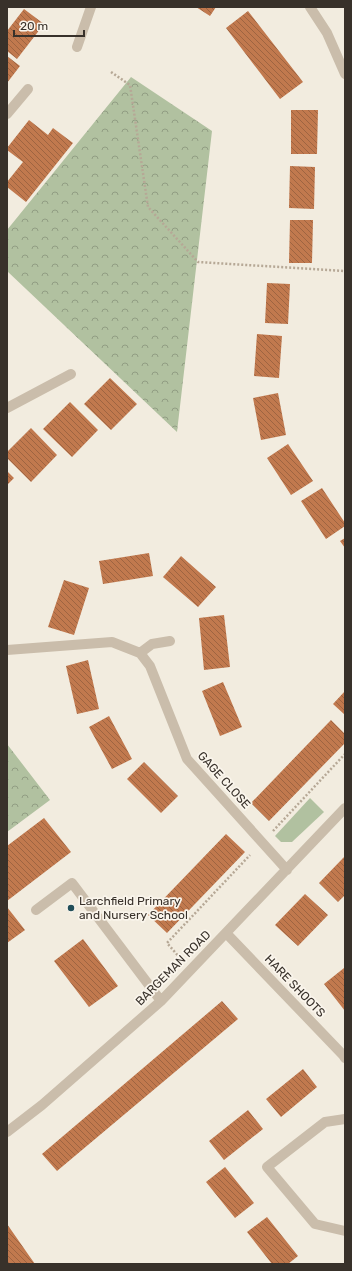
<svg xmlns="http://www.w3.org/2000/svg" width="352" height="1271" viewBox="0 0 352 1271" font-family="Rubik,sans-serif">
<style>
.green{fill:#b1c1a0}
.park{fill:url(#park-crowns)}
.building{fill:url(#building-back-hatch)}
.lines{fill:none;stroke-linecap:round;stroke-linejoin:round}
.path{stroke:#b6a896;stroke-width:2.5;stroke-dasharray:2 2;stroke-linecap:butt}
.minor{stroke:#cabdab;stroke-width:10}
.poi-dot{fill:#214e59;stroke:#faf5ec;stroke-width:1.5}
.labels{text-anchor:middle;stroke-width:3.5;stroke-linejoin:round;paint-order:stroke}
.street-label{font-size:12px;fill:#38312a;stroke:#faf5ec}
.poi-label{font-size:12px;fill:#38312a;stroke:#faf5ec;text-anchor:start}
</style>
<defs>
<pattern id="park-crowns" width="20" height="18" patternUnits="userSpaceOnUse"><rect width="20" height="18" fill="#b1c1a0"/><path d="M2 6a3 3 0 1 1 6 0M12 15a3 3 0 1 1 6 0" fill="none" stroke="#919d83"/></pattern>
<pattern id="building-back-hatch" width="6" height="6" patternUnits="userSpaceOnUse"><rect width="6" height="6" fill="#c1794e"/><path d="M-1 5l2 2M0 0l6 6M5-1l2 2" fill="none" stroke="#9e6441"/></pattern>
</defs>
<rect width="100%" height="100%" fill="#f2ecdf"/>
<path class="green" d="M310 798 324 812 292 842H281L275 836Z"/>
<path class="park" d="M131 77 212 131 177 432 7 271V230Z
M7 744 50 800 7 832Z"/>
<path class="building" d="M196 7H216L210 16Z
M24 9 44 24 17 59 7 51V31Z
M248 11 303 82 280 99 226 28Z
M7 56 20 66 7 83Z
M291 110H318L317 154H291Z
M29 120 48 135 53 128 73 143 26 202 7 187V182L23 162 7 150V148Z
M290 166 315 167 314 209 289 208Z
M290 220H313L312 263H289Z
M267 283 290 284 288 324 265 323Z
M257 334 282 336 279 378 254 376Z
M110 378 137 404 111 430 84 404Z
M278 393 286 435 261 440 253 398Z
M70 402 98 430 72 457 43 429Z
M31 428 57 455 31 482 7 458V452Z
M288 444 313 481 291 495 267 458Z
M7 471 14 478 7 485Z
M322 488 345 523V526L326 539 301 501Z
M345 538V548L340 541Z
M149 553 153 576 103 584 99 561Z
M181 556 216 587 198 607 163 577Z
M64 580 89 588 74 635 48 627Z
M224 615 230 667 204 670 199 618Z
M88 660 99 709 77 714 66 666Z
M223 682 242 727 220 736 202 691Z
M345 691V715L333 704Z
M109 716 132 759 112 769 89 727Z
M331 720 345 734V743L269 821 251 803Z
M144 762 178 796 161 813 127 779Z
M44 818 71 852 7 901V846Z
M226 834 245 852 167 933 148 915Z
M345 856V895L338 902 319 883Z
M305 894 328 915 298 946 275 925Z
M7 907 25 930 7 943Z
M83 939 118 986 89 1007 54 961Z
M344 968 345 970V1011L324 984Z
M222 1001 238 1019 57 1171 42 1154Z
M303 1069 317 1087 281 1117 266 1099Z
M248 1110 263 1129 224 1160 209 1141Z
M225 1167 254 1203 235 1218 206 1182Z
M267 1217 298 1256 288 1264H272L247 1232Z
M7 1224 30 1257 35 1264H7Z"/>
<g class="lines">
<path class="path" d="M111 72 130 85 148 207 198 262 345 271
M273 831 345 754
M180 958 167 943 250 855"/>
<path class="minor" d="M310 7 327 33 345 74
M77 47 91 7
M7 114 28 89
M7 408 71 374
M7 650 112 642 140 653 150 666 187 759 287 870
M140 653 152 644 170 641
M36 910 72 883 161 1001
M226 933 343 1055 345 1058
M345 1119 325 1122 267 1167 315 1224 345 1231
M7 1132 42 1105 161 1001 345 808"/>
</g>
<circle class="poi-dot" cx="71" cy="908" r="4"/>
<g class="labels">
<g class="street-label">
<text transform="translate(224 780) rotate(48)" y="4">GAGE CLOSE</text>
<text transform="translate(173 968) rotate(-45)" y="4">BARGEMAN ROAD</text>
<text transform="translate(295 986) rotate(46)" y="4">HARE SHOOTS</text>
</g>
<g class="poi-label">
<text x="79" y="905">Larchfield Primary<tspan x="79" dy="14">and Nursery School</tspan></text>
</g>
</g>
<rect width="352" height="1271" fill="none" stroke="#38312a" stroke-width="16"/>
<path d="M14 30v6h70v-6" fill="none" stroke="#38312a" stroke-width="2"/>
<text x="20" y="30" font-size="12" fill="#38312a" stroke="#faf5ec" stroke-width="3" paint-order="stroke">20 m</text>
</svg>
